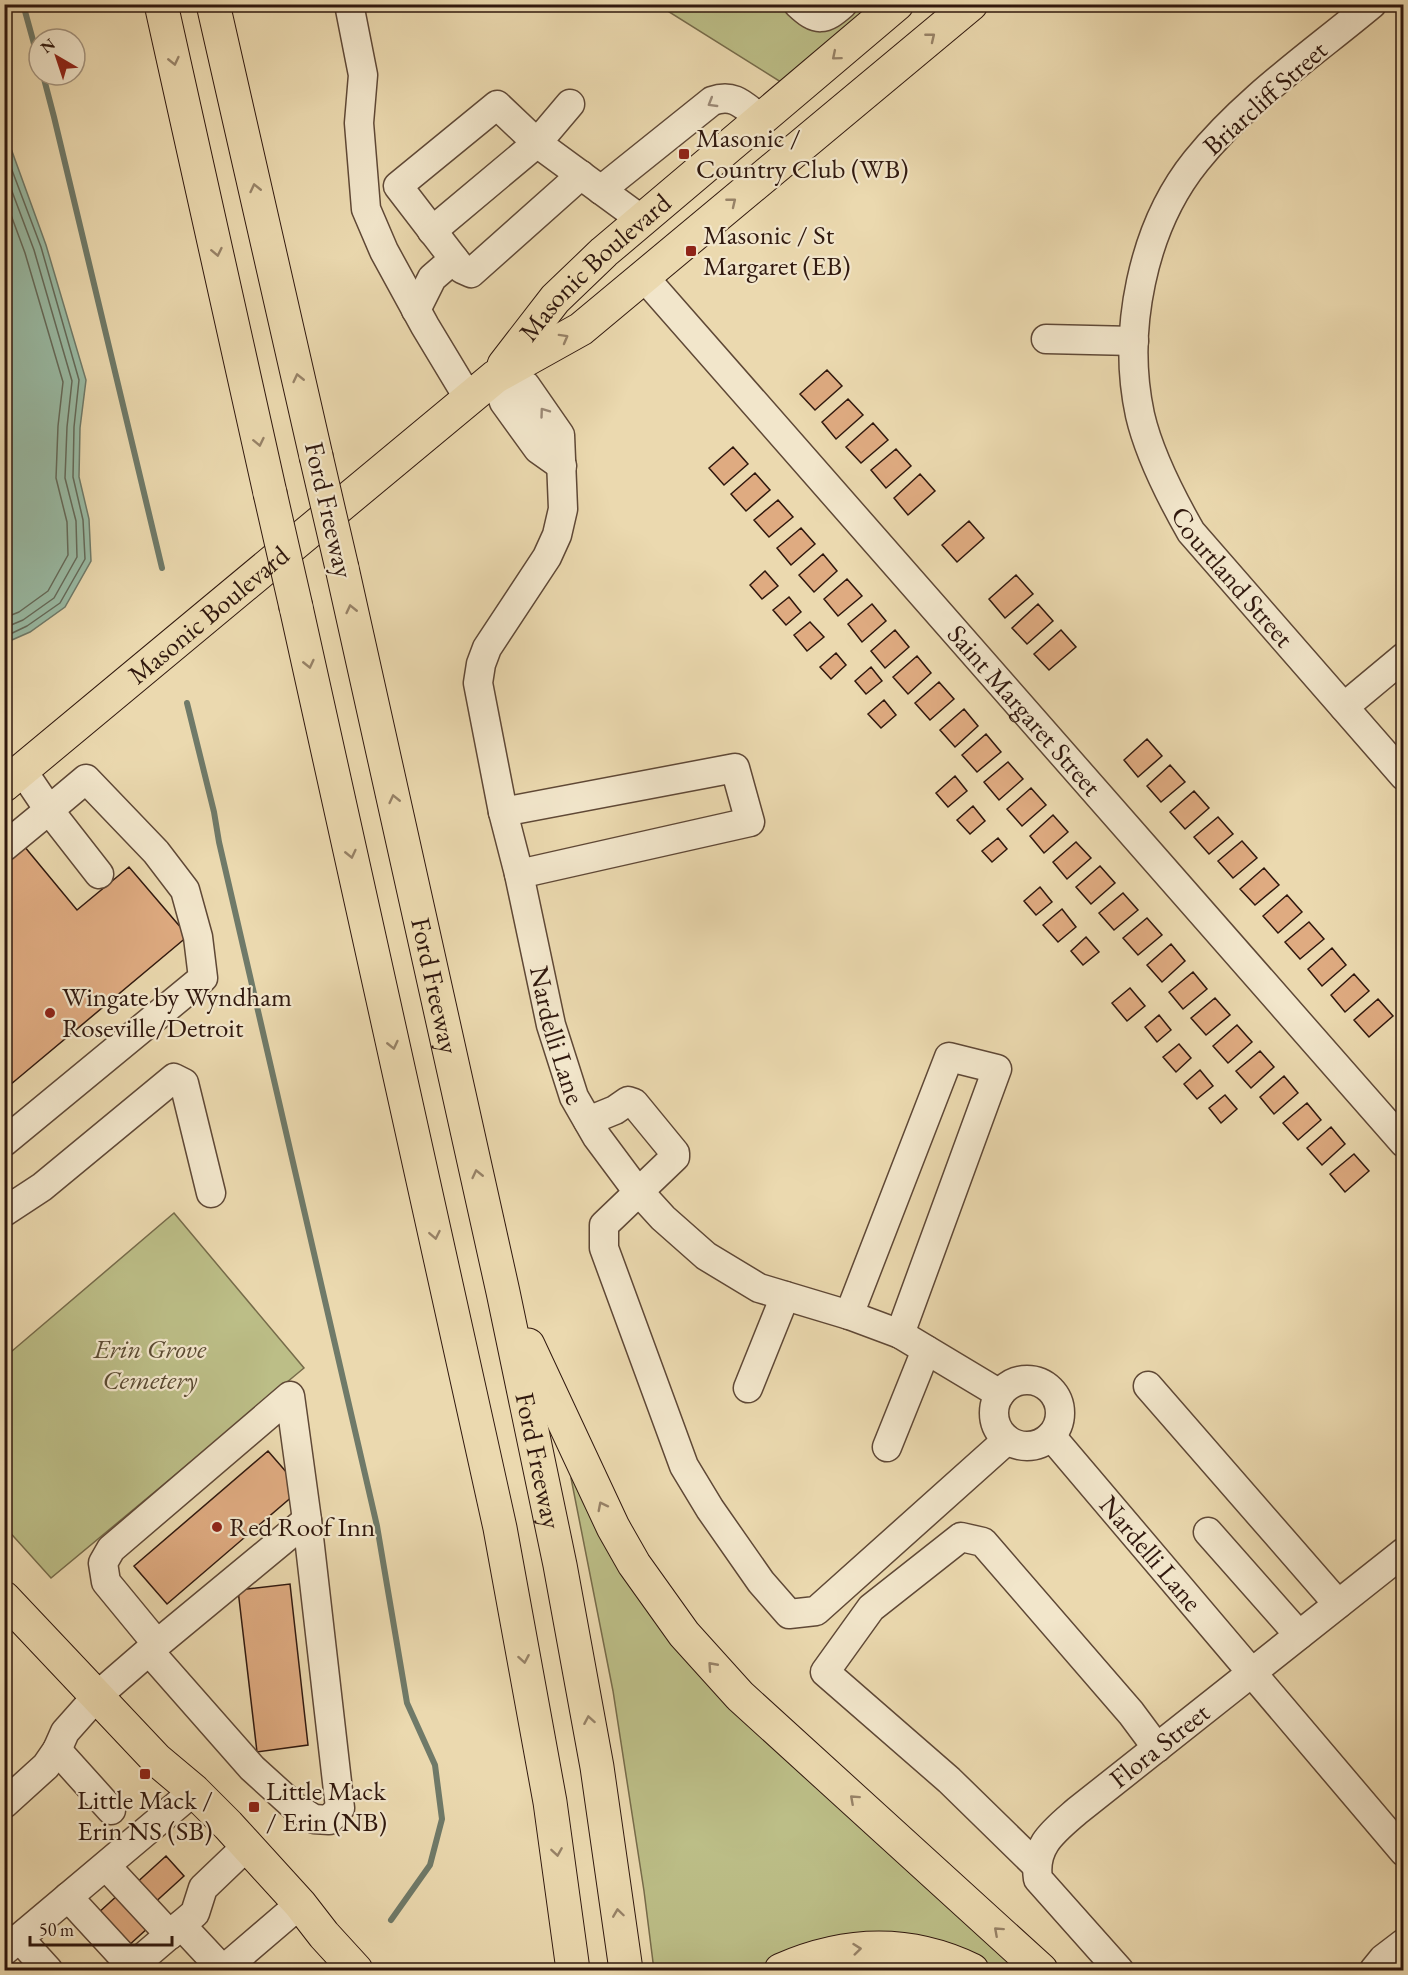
<svg xmlns="http://www.w3.org/2000/svg" width="1408" height="1975" viewBox="0 0 1408 1975" font-family="'EB Garamond',serif">
<style>
.green{fill:#bcbe87;stroke:#766b4a;stroke-width:1.5}
.water{fill:#99bba5;stroke:#6f7a69;stroke-width:1.5}
.lines{fill:none;stroke-linecap:round;stroke-linejoin:round}
.shore{stroke:#646a5a;stroke-width:1.5}
.stream{stroke:#6f7a69;stroke-width:6}
.building{fill:#dfab81;stroke:#30180e;stroke-width:1.5}
.minor-casing{stroke:#5f4836;stroke-width:31}
.major-casing{stroke:#30180e;stroke-width:35}
.highway-casing{stroke:#30180e;stroke-width:35}
.minor{stroke:#f2e6cb;stroke-width:28}
.major{stroke:#ebd9af;stroke-width:33}
.highway{stroke:#ebd9af;stroke-width:33}
.highway-bridge-casing{stroke:#30180e;stroke-width:35;stroke-linecap:butt}
.highway-bridge{stroke:#ebd9af;stroke-width:33}
.oneway{stroke:#978267}
.oneway2{stroke:#9b8976}
.poi-dot{fill:#8f2418;stroke:#f2e6cb;stroke-width:2}
.labels{text-anchor:middle;stroke-width:4.5;stroke-linejoin:round;paint-order:stroke}
.street-label{font-size:27px;fill:#30180e;stroke:#f2e6cb}
.poi-label{font-size:27px;fill:#30180e;stroke:#f2e6cb;text-anchor:start}
.park-label{font-size:27px;font-style:italic;fill:#5a4a32;stroke:#f2e6cb}
</style>
<rect width="100%" height="100%" fill="#ebd9af"/>
<filter id="stains"><feTurbulence type="fractalNoise" baseFrequency=".00333" numOctaves="4"/><feColorMatrix values="0 0 0 0 .2 0 0 0 0 .09 0 0 0 0 .02 0 0 0 .5 -.17"/></filter>
<radialGradient id="worn" r=".72"><stop offset=".6" stop-color="#630" stop-opacity="0"/><stop offset="1" stop-color="#630" stop-opacity=".3"/></radialGradient>
<path class="green" d="M658 5H880L784 84Z
M174 1213 304 1368 51 1578 5 1527V1357Z
M577 1477 621 1562 1025 1970H991L977 1963 784 1958 761 1970H654L644 1891 613 1691 571 1478Z
M897 1963 930 1970H819L842 1965Z"/>
<path class="water" d="M4 85 9 143 46 245 86 380 80 428 79 477 89 519 91 561 65 607 30 632 5 643Z"/>
<g class="lines">
<path class="shore" d="M4 149 41 247 79 380 74 427 73 477 83 520 85 559 60 603 27 626 4 637
M4 170 34 250 72 381 67 427 65 478 76 521 77 557 54 598 23 620 4 628
M4 196 25 253 63 382 58 426 56 478 67 522 68 555 48 591 19 612 4 618"/>
<path class="stream" d="M23 4 39 62
M43 75 54 117 162 568
M187 703 214 812 219 842 377 1526 407 1703 435 1765 442 1819 430 1865 391 1920"/>
</g>
<path class="building" d="M827 370 842 386 815 410 800 394Z
M848 399 863 415 836 439 822 422Z
M873 423 888 440 861 463 846 447Z
M733 447 748 464 724 485 709 468Z
M896 449 911 466 886 488 871 470Z
M755 473 770 490 746 511 731 494Z
M920 474 935 491 908 515 894 498Z
M778 500 793 517 769 537 754 520Z
M969 521 984 538 957 562 942 545Z
M801 528 815 544 791 565 777 548Z
M823 554 837 571 814 592 799 575Z
M765 571 778 586 762 599 750 585Z
M1016 575 1033 594 1005 618 989 599Z
M847 579 862 596 838 616 824 599Z
M789 597 801 612 786 625 773 610Z
M872 604 886 621 862 642 848 624Z
M1038 604 1053 621 1027 644 1012 628Z
M810 622 824 637 807 651 794 635Z
M895 630 909 647 885 668 871 651Z
M1061 630 1076 647 1049 670 1034 654Z
M836 653 846 665 831 679 820 667Z
M917 656 931 673 908 694 893 677Z
M871 667 882 681 866 694 855 681Z
M939 682 954 699 930 720 915 703Z
M884 700 896 715 881 728 868 714Z
M964 709 978 726 955 747 940 730Z
M986 734 1001 752 977 772 962 755Z
M1147 739 1162 756 1138 777 1124 760Z
M1008 762 1023 779 999 800 984 782Z
M1170 765 1185 782 1161 802 1147 786Z
M955 776 967 791 948 807 936 793Z
M1031 788 1046 805 1022 826 1007 809Z
M1194 791 1209 808 1185 829 1170 812Z
M973 806 985 821 970 834 957 820Z
M1053 815 1068 832 1044 853 1030 836Z
M1218 817 1233 834 1209 854 1194 837Z
M998 838 1007 849 992 862 982 851Z
M1242 841 1257 858 1233 878 1218 861Z
M1076 842 1091 858 1067 879 1053 862Z
M24 846 77 910 129 867 188 936 4 1090V863Z
M1100 866 1115 883 1091 904 1076 887Z
M1264 868 1279 885 1255 905 1240 889Z
M1040 887 1052 902 1036 915 1024 901Z
M1123 893 1138 910 1114 930 1099 913Z
M1287 895 1302 912 1278 933 1263 916Z
M1062 909 1076 927 1058 942 1043 925Z
M1147 918 1162 935 1138 955 1123 938Z
M1309 922 1324 939 1300 959 1285 942Z
M1086 937 1099 952 1083 965 1071 951Z
M1171 944 1185 961 1162 982 1147 965Z
M1332 948 1346 965 1322 986 1308 969Z
M1193 972 1207 989 1183 1009 1169 992Z
M1354 974 1369 991 1345 1012 1331 995Z
M1130 988 1145 1006 1127 1021 1112 1003Z
M1215 998 1230 1015 1206 1035 1191 1018Z
M1378 999 1393 1016 1369 1037 1354 1020Z
M1159 1015 1171 1030 1157 1042 1145 1027Z
M1237 1025 1252 1042 1228 1063 1213 1046Z
M1179 1044 1191 1058 1176 1072 1163 1057Z
M1260 1051 1274 1067 1251 1088 1236 1071Z
M1200 1070 1213 1086 1197 1099 1184 1084Z
M1284 1076 1298 1093 1274 1114 1260 1097Z
M1225 1095 1237 1109 1221 1123 1209 1108Z
M1307 1103 1321 1120 1298 1140 1283 1123Z
M1331 1127 1345 1144 1322 1165 1307 1148Z
M1354 1154 1369 1171 1345 1192 1330 1174Z
M268 1451 301 1489 167 1604 134 1566Z
M290 1584 308 1745 257 1752 238 1590Z
M166 1856 184 1876 151 1906 133 1886Z
M119 1894 149 1927 127 1947 97 1914Z"/>
<g class="lines">
<g class="minor-casing">
<g id="minor">
<path d="M349 4 363 75 359 123 366 209 384 251 425 326 469 399"/>
<path d="M798 4C817 22 824 21 843 4"/>
<path id="s1" d="M1372 4C1312 54 1245 100 1196 161 1142 228 1122 332 1140 415 1149 454 1171 497 1191 532L1404 776"/>
<path d="M601 190 712 101C735 93 744 106 761 119"/>
<path d="M432 231 537 143 570 104"/>
<path d="M454 259 462 269 471 273 581 175"/>
<path id="s2" d="M643 276 1404 1143"/>
<path d="M416 310 432 278 454 259 398 186 497 105 537 143 642 220"/>
<path d="M1046 339 1134 341"/>
<path id="s3" d="M495 377 526 386 560 435 563 509 557 535 547 557 487 648 481 664 478 683 503 812 519 874 551 1025 574 1097 597 1137 632 1184 663 1218 706 1256 759 1288 849 1315 900 1334 1000 1394"/>
<path d="M495 377 504 402 538 449 562 466"/>
<path d="M1344 707 1404 657"/>
<path d="M503 812 735 768 750 822 519 874"/>
<path d="M4 847 49 810 99 874"/>
<path d="M588 1121 615 1110 628 1101 634 1103 675 1153V1157L604 1225V1248L684 1466 710 1509 761 1582 789 1614 816 1611 1007 1440"/>
<path d="M4 1142 203 978 198 937 185 890 156 852 86 779 49 810 22 770"/>
<path d="M4 1212 42 1187 174 1078 184 1083 211 1193"/>
<path d="M849 1315 949 1057 997 1069 900 1334"/>
<circle cx="1027" cy="1413" r="33"/>
<path d="M1148 1386 1338 1604"/>
<path d="M748 1388 785 1296"/>
<path id="s4" d="M1051 1436 1404 1852"/>
<path d="M887 1447 926 1350"/>
<path d="M1208 1532 1299 1635"/>
<path d="M157 1644 106 1582 103 1563 111 1549 290 1396 307 1520"/>
<path d="M57 1750 111 1810"/>
<path d="M4 1804 46 1766 57 1750 65 1732 97 1696 149 1651 157 1644 307 1520 340 1808 329 1820 314 1819 295 1807 252 1768 149 1651"/>
<path d="M1036 1865 949 1780 825 1672 871 1608 961 1537 983 1542 1131 1713 1157 1748"/>
<path d="M106 1866 170 1935"/>
<path d="M68 1897 126 1960H140L195 1913 203 1888 247 1846"/>
<path d="M181 1925 223 1970"/>
<path d="M19 1938 48 1970"/>
<path d="M4 1951 194 1791"/>
<path d="M223 1970 300 1904"/>
<path id="s5" d="M1119 1970 1038 1879C1033 1846 1054 1831 1077 1811L1404 1552"/>
<path d="M1374 1970 1383 1959 1404 1943"/>
</g>
</g>
<g class="major-casing">
<g id="major">
<path id="s6" d="M504 365 555 299 604 252 897 4"/>
<path id="s7" d="M4 785 495 377 581 329 971 4"/>
<path d="M4 1598 157 1760 194 1791 228 1825 300 1904 324 1935 356 1970"/>
</g>
</g>
<g class="highway-casing">
<g id="highway">
<path d="M161 4 270 493"/>
<path d="M213 4 316 456"/>
<path id="s8" d="M342 568 503 1292 560 1565 597 1767 626 1970"/>
<path d="M296 607 500 1528 550 1802 573 1970"/>
<path d="M528 1345 613 1527 634 1564 684 1634 740 1696 1041 1970"/>
<path d="M781 1970C845 1942 908 1939 972 1970"/>
</g>
</g>
<use href="#minor" class="minor"/>
<use href="#major" class="major"/>
<use href="#highway" class="highway"/>
<g class="highway-bridge-casing">
<path id="highway-bridge" d="M316 456 342 568
M270 493 296 607"/>
</g>
<use href="#highway-bridge" class="highway-bridge"/>
</g>
<defs><path id="oneway-chevron" d="M-2-3.5L2.5 0L-2 3.5" fill="none" stroke-width="1.6" stroke-linecap="round" stroke-linejoin="round" transform="scale(1.5)"/></defs>
<g class="oneway">
<use href="#oneway-chevron" transform="translate(931 37) rotate(-39)"/>
<use href="#oneway-chevron" transform="translate(836 56) rotate(140)"/>
<use href="#oneway-chevron" transform="translate(174 61) rotate(77)"/>
<use href="#oneway-chevron" transform="translate(255 188) rotate(-103)"/>
<use href="#oneway-chevron" transform="translate(732 202) rotate(-39)"/>
<use href="#oneway-chevron" transform="translate(217 252) rotate(78)"/>
<use href="#oneway-chevron" transform="translate(564 338) rotate(-29)"/>
<use href="#oneway-chevron" transform="translate(298 378) rotate(-103)"/>
<use href="#oneway-chevron" transform="translate(259 442) rotate(78)"/>
<use href="#oneway-chevron" transform="translate(351 609) rotate(-103)"/>
<use href="#oneway-chevron" transform="translate(309 664) rotate(77)"/>
<use href="#oneway-chevron" transform="translate(394 799) rotate(-103)"/>
<use href="#oneway-chevron" transform="translate(351 854) rotate(77)"/>
<use href="#oneway-chevron" transform="translate(393 1045) rotate(77)"/>
<use href="#oneway-chevron" transform="translate(477 1174) rotate(-103)"/>
<use href="#oneway-chevron" transform="translate(435 1235) rotate(79)"/>
<use href="#oneway-chevron" transform="translate(602 1506) rotate(-117)"/>
<use href="#oneway-chevron" transform="translate(524 1659) rotate(80)"/>
<use href="#oneway-chevron" transform="translate(712 1666) rotate(-132)"/>
<use href="#oneway-chevron" transform="translate(589 1720) rotate(-100)"/>
<use href="#oneway-chevron" transform="translate(854 1799) rotate(-138)"/>
<use href="#oneway-chevron" transform="translate(557 1852) rotate(81)"/>
<use href="#oneway-chevron" transform="translate(618 1913) rotate(-98)"/>
<use href="#oneway-chevron" transform="translate(998 1931) rotate(-138)"/>
<use href="#oneway-chevron" transform="translate(857 1949) rotate(-6)"/>
</g>
<g class="oneway2">
<use href="#oneway-chevron" transform="translate(712 103) rotate(149)"/>
<use href="#oneway-chevron" transform="translate(544 412) rotate(-126)"/>
</g>
<g class="poi-dot">
<rect x="678" y="148" width="12" height="12" rx="3"/>
<rect x="685" y="245" width="12" height="12" rx="3"/>
<circle cx="50" cy="1013" r="6"/>
<circle cx="217" cy="1527" r="6"/>
<rect x="139" y="1768" width="12" height="12" rx="3"/>
<rect x="248" y="1801" width="12" height="12" rx="3"/>
</g>
<g class="labels">
<g class="street-label">
<text transform="translate(1265 98) rotate(-42)" y="9">Briarcliff Street</text>
<text dy="9" stroke="none"><textPath href="#s6" startOffset="134">Masonic Boulevard</textPath></text>
<text transform="translate(329 510) rotate(77)" y="9">Ford Freeway</text>
<text dy="9" stroke="none"><textPath href="#s1" startOffset="693">Courtland Street</textPath></text>
<text dy="9" stroke="none"><textPath href="#s7" startOffset="266">Masonic Boulevard</textPath></text>
<text dy="9" stroke="none"><textPath href="#s2" startOffset="578">Saint Margaret Street</textPath></text>
<text dy="9" stroke="none"><textPath href="#s8" startOffset="428">Ford Freeway</textPath></text>
<text dy="9" stroke="none"><textPath href="#s3" startOffset="723">Nardelli Lane</textPath></text>
<text dy="9" stroke="none"><textPath href="#s8" startOffset="914">Ford Freeway</textPath></text>
<text dy="9" stroke="none"><textPath href="#s4" startOffset="154">Nardelli Lane</textPath></text>
<text dy="9" stroke="none"><textPath href="#s5" startOffset="310">Flora Street</textPath></text>
</g>
<g class="poi-label">
<text x="696" y="147">Masonic /<tspan x="696" dy="31">Country Club (WB)</tspan></text>
<text x="703" y="244">Masonic / St<tspan x="703" dy="31">Margaret (EB)</tspan></text>
<text x="62" y="1006">Wingate by Wyndham<tspan x="62" dy="31">Roseville/Detroit</tspan></text>
<text x="229" y="1536">Red Roof Inn</text>
<text x="266" y="1800">Little Mack<tspan x="266" dy="31">/ Erin (NB)</tspan></text>
<text x="145" y="1809" text-anchor="middle">Little Mack /<tspan x="145" dy="31">Erin NS (SB)</tspan></text>
</g>
<g class="park-label">
<text x="150" y="1358">Erin Grove<tspan x="150" dy="31">Cemetery</tspan></text>
</g>
</g>
<rect width="1408" height="1975" fill="none" stroke="#ebd9af" stroke-width="24"/>
<rect x="6" y="6" width="1396" height="1963" fill="none" stroke="#30180e" stroke-width="3"/>
<rect x="12" y="12" width="1384" height="1951" fill="none" stroke="#30180e" stroke-width="1.5"/>
<g transform="translate(57 57) rotate(321)"><circle r="28" fill="#f2e6cb" stroke="#a4947f" stroke-width="1.5"/>
<path d="M0-4.5L10 22L0 15L-10 22Z" fill="#8f2418"/>
<text y="-9" font-size="16" font-weight="bold" text-anchor="middle" fill="#30180e">N</text>
</g>
<path d="M30 1936v9h142v-9" fill="none" stroke="#30180e" stroke-width="3"/>
<text x="39" y="1936" font-size="18" fill="#30180e" stroke="#f2e6cb" stroke-width="4.5" paint-order="stroke">50 m</text>
<rect width="100%" height="100%" filter="url(#stains)"/>
<rect width="100%" height="100%" fill="url(#worn)"/>
</svg>
